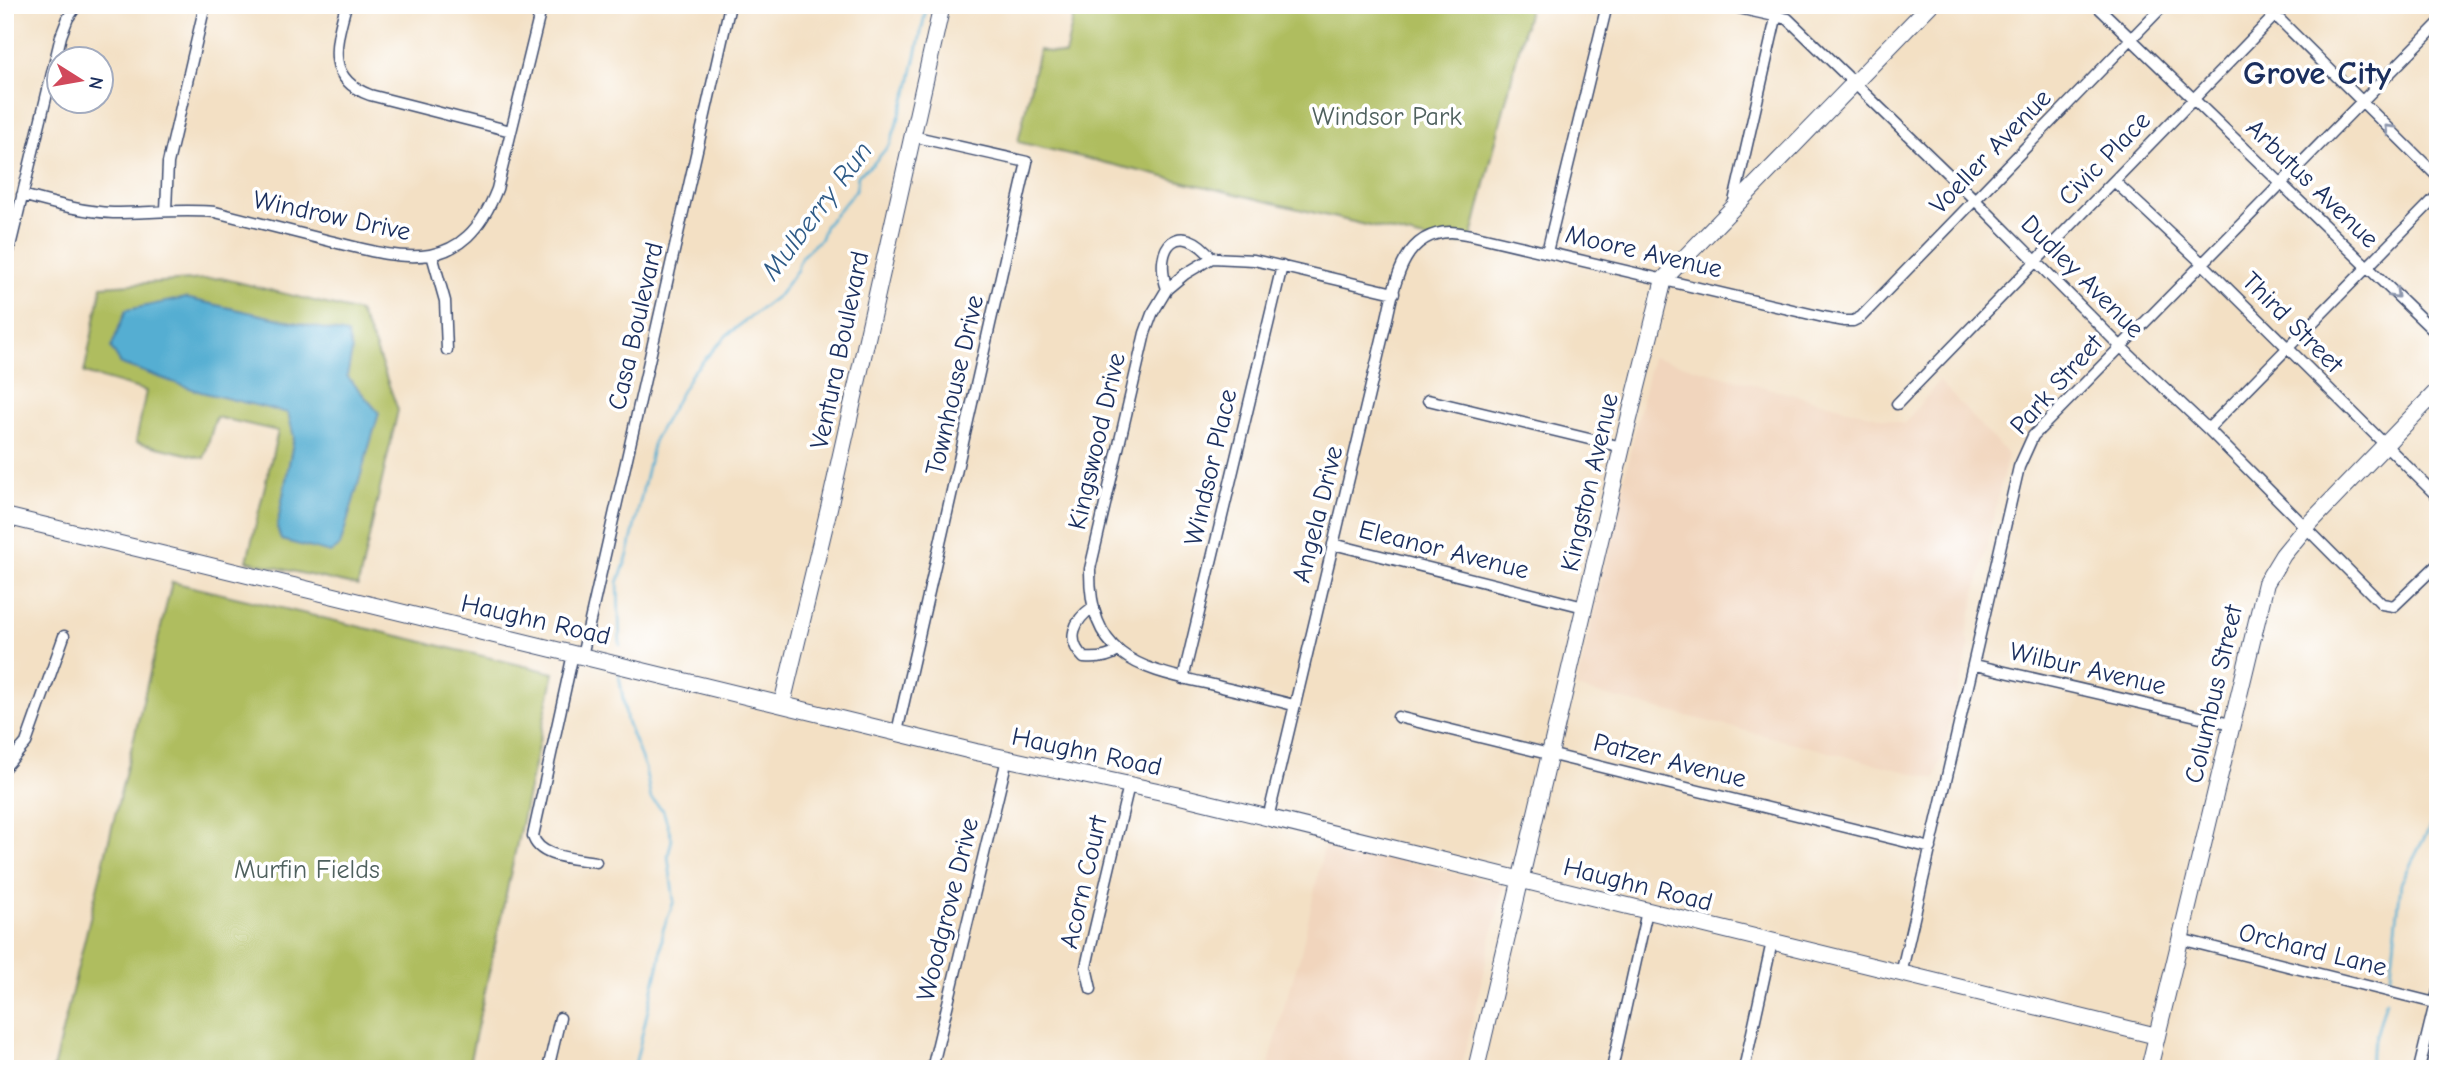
<svg xmlns="http://www.w3.org/2000/svg" width="2443" height="1074" viewBox="0 0 2443 1074" font-family="'Comic Neue',sans-serif">
<style>
.built{fill:#f1d5bd}
.green{fill:#afbd5f;stroke:#65765e;stroke-width:2}
.water{fill:#55aed2;stroke:#386e98;stroke-width:2}
.lines{fill:none;stroke-linecap:round;stroke-linejoin:round}
.stream{stroke:#55aed2;stroke-width:2.5}
.street-casing{stroke:#3b4a6d;stroke-width:13}
.secondary-casing{stroke:#3b4a6d;stroke-width:18}
.street{stroke:#fff;stroke-width:10}
.secondary{stroke:#fff;stroke-width:16}
.oneway{stroke:#8d97ae}
.labels{text-anchor:middle;stroke-width:7;stroke-linejoin:round;paint-order:stroke}
.park-label{font-size:26px;fill:#4f615e;stroke:#fff}
.street-label{font-size:26px;fill:#1b2f5e;stroke:#fff}
.water-label{font-size:28px;font-style:italic;fill:#2f5b87;stroke:#fff}
.district-label{font-size:33px;font-weight:bold;fill:#1b2f5e;stroke:#fff}
</style>
<rect width="100%" height="100%" fill="#fff"/>
<filter id="ink" filterUnits="userSpaceOnUse"><feTurbulence type="fractalNoise" baseFrequency=".0143" numOctaves="2"/><feDisplacementMap in="SourceGraphic" scale="14" xChannelSelector="R" yChannelSelector="G"/><feConvolveMatrix kernelMatrix="1 2 1 2 8 2 1 2 1" color-interpolation-filters="sRGB"/></filter>
<filter id="wash" filterUnits="userSpaceOnUse"><feTurbulence type="fractalNoise" baseFrequency=".00686" numOctaves="4" result="noise"/><feDisplacementMap in="SourceGraphic" scale="28" xChannelSelector="R" yChannelSelector="G"/><feGaussianBlur stdDeviation="1.57" result="paint"/><feColorMatrix in="noise" values="0 0 0 0 0 0 0 0 0 0 0 0 0 0 0 0 0 1.4 0 .05"/><feComposite in="paint" operator="in"/></filter>
<g filter="url(#wash)">
<rect width="100%" height="100%" fill="#f3e0c4"/>
<path class="built" d="M1652 357 1904 424 1939 381 2008 455 1966 636 1970 644 1936 779 1576 688Z
M1325 842 1504 885 1461 1069H1268L1285 1003 1300 957Z"/>
<path class="green" d="M1076 5H1530L1470 244 1441 243 1018 142 1039 50 1065 55Z
M221 278 359 312 374 344 398 410 358 586 247 561 278 431 216 417 204 458 136 442 146 391 84 373 102 286Z
M172 582 554 673 468 1069H53Z"/>
<path class="water" d="M185 298 347 334 352 351 347 376 379 413 340 546 330 553 281 540 277 527 294 437 288 413 201 392 121 364 111 348 126 310Z"/>
<g class="lines">
<path class="stream" d="M620 645 618 583 628 555 654 440 692 373 727 335 780 294 797 270 801 257 821 238 825 226 856 190 858 175 873 164 890 144 909 88 927 5
M619 675 627 722 645 768 651 799 663 810 672 839 668 856 674 901 663 930 660 959 634 1069
M2390 983 2401 883 2438 811
M2367 1069 2386 1000"/>
</g>
</g>
<g filter="url(#ink)">
<g class="lines">
<g class="street-casing">
<path id="street" d="M346 5C336 43 324 78 370 95L511 131
M1725 5 1788 19 1975 200 2120 346 2208 429 2382 604 2394 606 2438 564
M2096 5 2438 335
M2275 15 2438 177
M2114 181 2202 263 2438 497
M22 195C52 203 82 212 113 213 147 213 181 209 215 212 252 221 289 231 326 240 401 259 462 279 497 189L542 5
M1733 206 1779 5
M166 210 168 163 205 5
M1547 252 1607 5
M432 255 445 301 447 350
M5 267 61 36 68 18 77 5
M1167 289C1152 245 1180 218 1212 258
M1428 400 1622 447
M1897 404 2285 5
M2208 429 2438 195
M1333 544 1584 607
M1093 607C1074 620 1065 640 1084 658 1096 659 1108 658 1118 651
M573 654 533 836C539 859 577 858 596 862
M582 656 730 5
M1975 665 2231 724
M1183 679 1282 266
M1294 705C1265 698 1235 690 1205 683 1134 668 1089 654 1090 569L1145 333 1152 314 1167 289 1185 274 1212 258 1254 260 1394 293
M1398 717 1931 848
M897 732 1027 162 912 136
M5 767 26 743 64 636
M1268 818 1384 331C1394 293 1398 233 1450 232 1457 232 1465 234 1472 235L1823 317 1845 321H1853L1861 317 1898 279 2164 5
M2180 939 2435 1003
M1901 974 2019 467 2033 436 2438 24
M1091 989 1086 967 1090 949 1129 785
M548 1069 560 1018
M932 1069 1007 759
M1612 1069 1647 911
M1744 1069 1772 942
M2419 1069 2438 991"/>
</g>
<g class="secondary-casing">
<path id="secondary" d="M5 516 976 752 1176 795 2157 1036
M782 704 829 508 942 5
M1476 1069 1622 447 1664 279 1930 5
M2149 1069 2266 583 2283 555 2306 527 2438 390"/>
</g>
<use href="#street" class="street"/>
<use href="#secondary" class="secondary"/>
</g>
<defs><path id="oneway-chevron" d="M-2-3.5L2.5 0L-2 3.5" fill="none" stroke-width="1.6" stroke-linecap="round" stroke-linejoin="round" transform="scale(1.75)"/></defs>
<g class="oneway">
<use href="#oneway-chevron" transform="translate(2389 129) rotate(-136)"/>
<use href="#oneway-chevron" transform="translate(2395 294) rotate(44)"/>
</g>
</g>
<g class="labels">
<g class="park-label">
<text x="1387" y="125">Windsor Park</text>
<text x="307" y="878">Murfin Fields</text>
</g>
<g class="street-label">
<text transform="translate(1990 151) rotate(-46)" y="9">Voeller Avenue</text>
<text transform="translate(2104 158) rotate(-46)" y="9">Civic Place</text>
<text transform="translate(2313 183) rotate(44)" y="9">Arbutus Avenue</text>
<text transform="translate(332 215) rotate(12)" y="9">Windrow Drive</text>
<text transform="translate(1644 251) rotate(13)" y="9">Moore Avenue</text>
<text transform="translate(2083 276) rotate(45)" y="9">Dudley Avenue</text>
<text transform="translate(2293 322) rotate(45)" y="9">Third Street</text>
<text transform="translate(635 326) rotate(-77)" y="9">Casa Boulevard</text>
<text transform="translate(839 350) rotate(-78)" y="9">Ventura Boulevard</text>
<text transform="translate(2056 384) rotate(-48)" y="9">Park Street</text>
<text transform="translate(954 385) rotate(-77)" y="9">Townhouse Drive</text>
<text transform="translate(1096 441) rotate(-77)" y="9">Kingswood Drive</text>
<text transform="translate(1210 467) rotate(-77)" y="9">Windsor Place</text>
<text transform="translate(1589 482) rotate(-77)" y="9">Kingston Avenue</text>
<text transform="translate(1317 514) rotate(-76)" y="9">Angela Drive</text>
<text transform="translate(1444 549) rotate(14)" y="9">Eleanor Avenue</text>
<text transform="translate(536 619) rotate(13)" y="9">Haughn Road</text>
<text transform="translate(2088 668) rotate(13)" y="9">Wilbur Avenue</text>
<text transform="translate(2213 694) rotate(-77)" y="9">Columbus Street</text>
<text transform="translate(1087 751) rotate(12)" y="9">Haughn Road</text>
<text transform="translate(1670 760) rotate(14)" y="9">Patzer Avenue</text>
<text transform="translate(1083 882) rotate(-77)" y="9">Acorn Court</text>
<text transform="translate(1638 884) rotate(14)" y="9">Haughn Road</text>
<text transform="translate(947 909) rotate(-76)" y="9">Woodgrove Drive</text>
<text transform="translate(2313 949) rotate(14)" y="9">Orchard Lane</text>
</g>
<g class="water-label">
<text transform="translate(816 210) rotate(-53)" y="10">Mulberry Run</text>
</g>
<g class="district-label">
<text x="2317" y="84">Grove City</text>
</g>
</g>
<rect width="2443" height="1074" fill="none" stroke="#fff" stroke-width="28"/>
<g transform="translate(80 80) rotate(101)"><circle r="33" fill="#ffffff" stroke="#a4acbf" stroke-width="2"/>
<path d="M0-5L12 26L0 18L-12 26Z" fill="#d1495b"/>
<text y="-10" font-size="19" font-weight="bold" text-anchor="middle" fill="#1b2f5e">N</text>
</g>
</svg>
